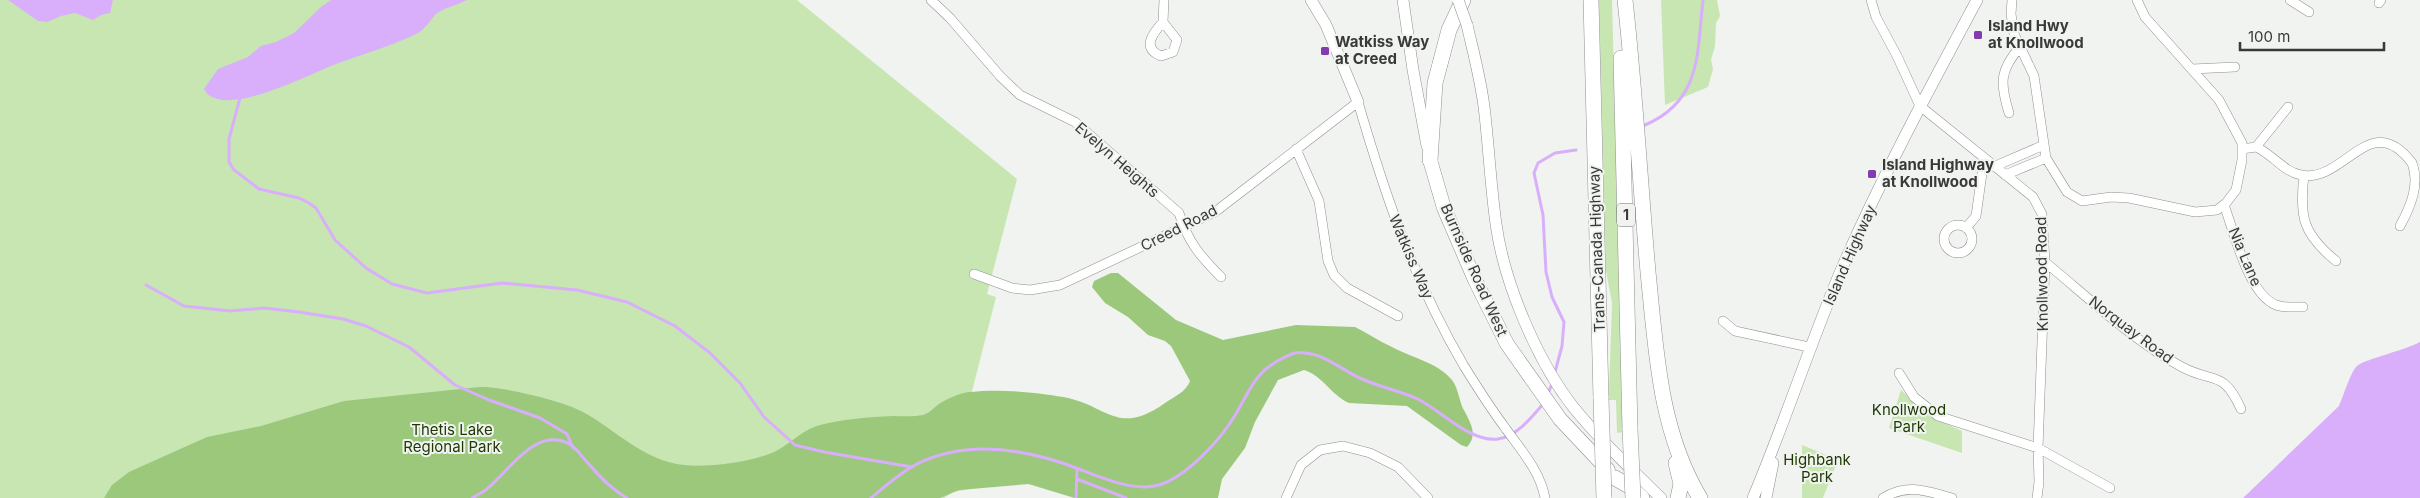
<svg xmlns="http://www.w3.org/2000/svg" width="2420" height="498" viewBox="0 0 2420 498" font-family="Inter,sans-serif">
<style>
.green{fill:#c7e6b2}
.forest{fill:#9cc87b}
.water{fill:#d9affc}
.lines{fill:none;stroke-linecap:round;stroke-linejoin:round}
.stream{stroke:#d9affc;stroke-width:3}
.street-casing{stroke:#8e908c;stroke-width:10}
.secondary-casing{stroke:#8e908c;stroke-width:12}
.primary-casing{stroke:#8e908c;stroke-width:15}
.highway-casing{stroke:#8e908c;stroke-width:16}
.street{stroke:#fff;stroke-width:9}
.secondary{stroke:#fff;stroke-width:11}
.primary{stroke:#fff;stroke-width:14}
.highway{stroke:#fff;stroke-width:15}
.secondary-bridge-casing{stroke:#8e908c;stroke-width:12;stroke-linecap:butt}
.highway-bridge-casing{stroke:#8e908c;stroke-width:16;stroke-linecap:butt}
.secondary-bridge{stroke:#fff;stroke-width:11}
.highway-bridge{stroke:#fff;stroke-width:15}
.poi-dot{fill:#823cb0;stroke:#f0f3ef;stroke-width:2}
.labels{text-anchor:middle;stroke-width:4;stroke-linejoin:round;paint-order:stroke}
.shield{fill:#f0f3ef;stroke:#70726f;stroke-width:1}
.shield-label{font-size:14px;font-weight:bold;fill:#393a38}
.poi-label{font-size:15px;font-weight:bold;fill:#393a38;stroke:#f0f3ef;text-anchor:start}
.street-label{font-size:15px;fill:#393a38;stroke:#f0f3ef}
.park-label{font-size:15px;fill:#1d3800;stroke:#f0f3ef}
</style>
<rect width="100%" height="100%" fill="#f0f3ef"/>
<path class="green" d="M0 0H797L1017 179 987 294 996 297 956 454 1195 498H1074L1018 481 953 492 944 498H0Z
M1599 0H1612L1623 432 1617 433 1616 400H1609V393L1612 303 1606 271Z
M1661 0H1717L1720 16 1716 23 1715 46 1711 60 1713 69 1708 87 1665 105Z
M1901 390 1931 417 1962 431V453L1889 428Z
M1802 445 1838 460 1823 498H1802Z"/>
<path class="forest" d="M1111 273H1118L1176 320 1223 340 1296 325 1355 327C1367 333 1379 341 1392 347 1412 358 1437 362 1452 380 1459 389 1459 403 1465 412 1471 424 1478 435 1467 447L1461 445 1407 406 1349 403C1331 395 1323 376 1304 370L1278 380 1255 422 1245 448 1222 479 1218 498H1075L1029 484 959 490 940 498H104L112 485 129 472 207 437 261 426 344 401 480 387C501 386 564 401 583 412 616 430 644 461 684 465 708 468 756 462 778 450 792 442 804 429 820 425 843 419 869 417 893 416 903 416 913 417 923 415 930 413 933 408 939 404 947 399 961 392 971 392 998 389 1036 392 1063 397 1108 405 1117 437 1165 403 1175 396 1186 392 1190 381L1171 346 1165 341 1148 335 1128 317 1105 303 1092 287 1094 281Z"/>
<path class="water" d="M8 0H113L110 13 101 15 93 20 75 13 61 16 47 22 38 21Z
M331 0H467C458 5 443 8 436 14 429 22 424 31 414 35 387 48 359 55 331 66 308 75 220 121 204 89L218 69 248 57 261 46 276 42 294 33 321 7Z
M2420 342V498H2243L2339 406C2343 397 2351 371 2357 366 2365 359 2406 350 2420 342Z"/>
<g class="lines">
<path class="stream" d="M240 98 229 139V162L234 170 259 189 299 198 309 203 316 208 335 240 366 268 392 284 427 293 502 283 577 290 627 302 675 326 710 353 740 383 764 417 795 445 824 452 912 467
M1645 125C1702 101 1697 52 1703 0
M146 285 184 306 230 311 264 308 299 312 343 319 366 326 409 347 455 385 489 400 540 418 567 434 573 448
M1555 372 1562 346 1564 322 1552 297 1546 272 1543 215 1534 173 1538 163 1555 153 1576 150
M1548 394 1553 381
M1077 479 1126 498
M472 498C477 495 484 492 488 488 509 471 537 424 571 445 577 449 582 457 587 462 599 476 611 489 627 498
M871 498C885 486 899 474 915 465 968 438 1027 449 1079 469 1102 478 1135 492 1159 485 1186 477 1220 440 1234 417 1250 391 1254 372 1283 358 1291 354 1297 351 1305 353 1327 355 1343 371 1362 379 1380 387 1400 391 1418 399 1440 410 1471 443 1498 439 1516 437 1532 417 1543 404
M1076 498 1077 469"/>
<g class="street-casing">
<path id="street" d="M931 0 950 18 1000 76 1020 95 1075 122 1179 213C1188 242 1200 256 1221 277
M1871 0 1876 17 1897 56 1920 106 2033 197 2042 214 2045 262 2038 448 2039 482 2037 498
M2012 0 2011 14 2014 34 2034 76 2046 158 2067 192 2082 201 2111 197 2129 198 2195 212 2217 210 2226 203 2236 190 2242 160V143L2219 100 2145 17 2137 0
M2290 0 2309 12
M2379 3 2381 0
M1163 22 1177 40 1173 52 1161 56C1141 48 1153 33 1163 22L1164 0
M2192 69 2235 67
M2009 113C2000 84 1999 70 2021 46
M2256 147 2288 107
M1296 149 1319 201 1328 261 1334 275 1347 288 1398 316
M2242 149 2256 147C2272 154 2284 172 2301 175 2344 184 2370 107 2412 163 2420 184 2411 206 2400 226
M1993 167 2044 145
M2005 175 2046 158
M2304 175C2299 217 2303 234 2336 261
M2224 205C2234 231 2248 294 2276 305 2284 308 2294 307 2303 307
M1944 239a14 14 0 1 1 28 0a14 14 0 1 1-28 0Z
M1966 228 1976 216 1984 159
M2045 262C2089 298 2132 340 2182 367 2214 384 2223 369 2241 409
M974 274 1012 288 1030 290 1060 285 1215 212 1358 102C1385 195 1414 281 1464 366 1477 387 1491 409 1506 429 1521 450 1540 471 1545 498
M1723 321 1735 331 1809 347
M1899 373 1914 397 1938 416 2038 448 2110 488
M1286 498 1301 465 1320 450 1343 446 1370 453 1398 467 1428 498
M1883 498C1908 483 1926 491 1952 498"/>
</g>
<g class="secondary-casing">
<path id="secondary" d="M1311 0 1326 25 1358 102
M1403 0 1413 70 1427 146
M1467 25C1474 55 1482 84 1485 115 1489 151 1491 188 1496 224 1504 283 1537 361 1574 408 1600 440 1631 469 1661 498
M1753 498C1785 422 1810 344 1842 268 1882 176 1930 88 1977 0
M1766 498 1773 463"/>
</g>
<g class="primary-casing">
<path id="primary" d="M1430 160 1444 208 1475 280 1507 344 1560 419 1608 470"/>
</g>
<g class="highway-casing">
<path id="highway" d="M1591 0 1601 398
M1625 0C1635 90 1640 181 1648 272 1656 349 1659 430 1700 498
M1621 58 1630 429
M1430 160 1435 83 1449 30 1463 0
M1676 463 1681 484 1678 498
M1615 478 1629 486 1642 498"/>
</g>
<use href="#street" class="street"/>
<use href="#secondary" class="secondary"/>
<use href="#primary" class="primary"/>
<use href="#highway" class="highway"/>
<g class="secondary-bridge-casing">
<path id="secondary-bridge" d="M1458 0 1467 25"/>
</g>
<g class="highway-bridge-casing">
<path id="highway-bridge" d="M1601 398 1604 498
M1630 429 1633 498"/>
</g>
<use href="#secondary-bridge" class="secondary-bridge"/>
<use href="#highway-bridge" class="highway-bridge"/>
</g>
<g class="poi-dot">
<rect x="1973" y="30" width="10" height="10" rx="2.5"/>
<rect x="1320" y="46" width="10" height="10" rx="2.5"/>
<rect x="1867" y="169" width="10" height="10" rx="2.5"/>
</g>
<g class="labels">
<rect class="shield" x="1617" y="203.5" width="18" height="23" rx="4"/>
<g class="shield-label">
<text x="1626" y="220">1</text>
</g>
<g class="poi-label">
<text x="1988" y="31">Island Hwy<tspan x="1988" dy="17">at Knollwood</tspan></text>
<text x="1335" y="47">Watkiss Way<tspan x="1335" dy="17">at Creed</tspan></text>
<text x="1882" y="170">Island Highway<tspan x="1882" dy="17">at Knollwood</tspan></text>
</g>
<g class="street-label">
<text transform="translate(1117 160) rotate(41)" y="5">Evelyn Heights</text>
<text transform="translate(1179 228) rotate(-27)" y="5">Creed Road</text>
<text transform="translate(1597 249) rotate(-92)" y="5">Trans-Canada Highway</text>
<text transform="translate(1850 255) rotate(-66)" y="5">Island Highway</text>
<text transform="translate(1411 257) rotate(67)" y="5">Watkiss Way</text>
<text transform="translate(2245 257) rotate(67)" y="5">Nia Lane</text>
<text transform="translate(1474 270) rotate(66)" y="5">Burnside Road West</text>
<text transform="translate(2042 274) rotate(-91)" y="5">Knollwood Road</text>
<text transform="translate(2131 330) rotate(37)" y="5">Norquay Road</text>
</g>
<g class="park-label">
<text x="1909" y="415">Knollwood<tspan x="1909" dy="17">Park</tspan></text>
<text x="452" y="435">Thetis Lake<tspan x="452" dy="17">Regional Park</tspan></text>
<text x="1817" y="465">Highbank<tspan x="1817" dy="17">Park</tspan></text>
</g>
</g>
<path d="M2240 42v8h144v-8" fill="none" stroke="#393a38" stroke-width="2.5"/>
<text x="2248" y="42" font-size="15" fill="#393a38" stroke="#f0f3ef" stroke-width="4" paint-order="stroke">100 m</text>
</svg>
